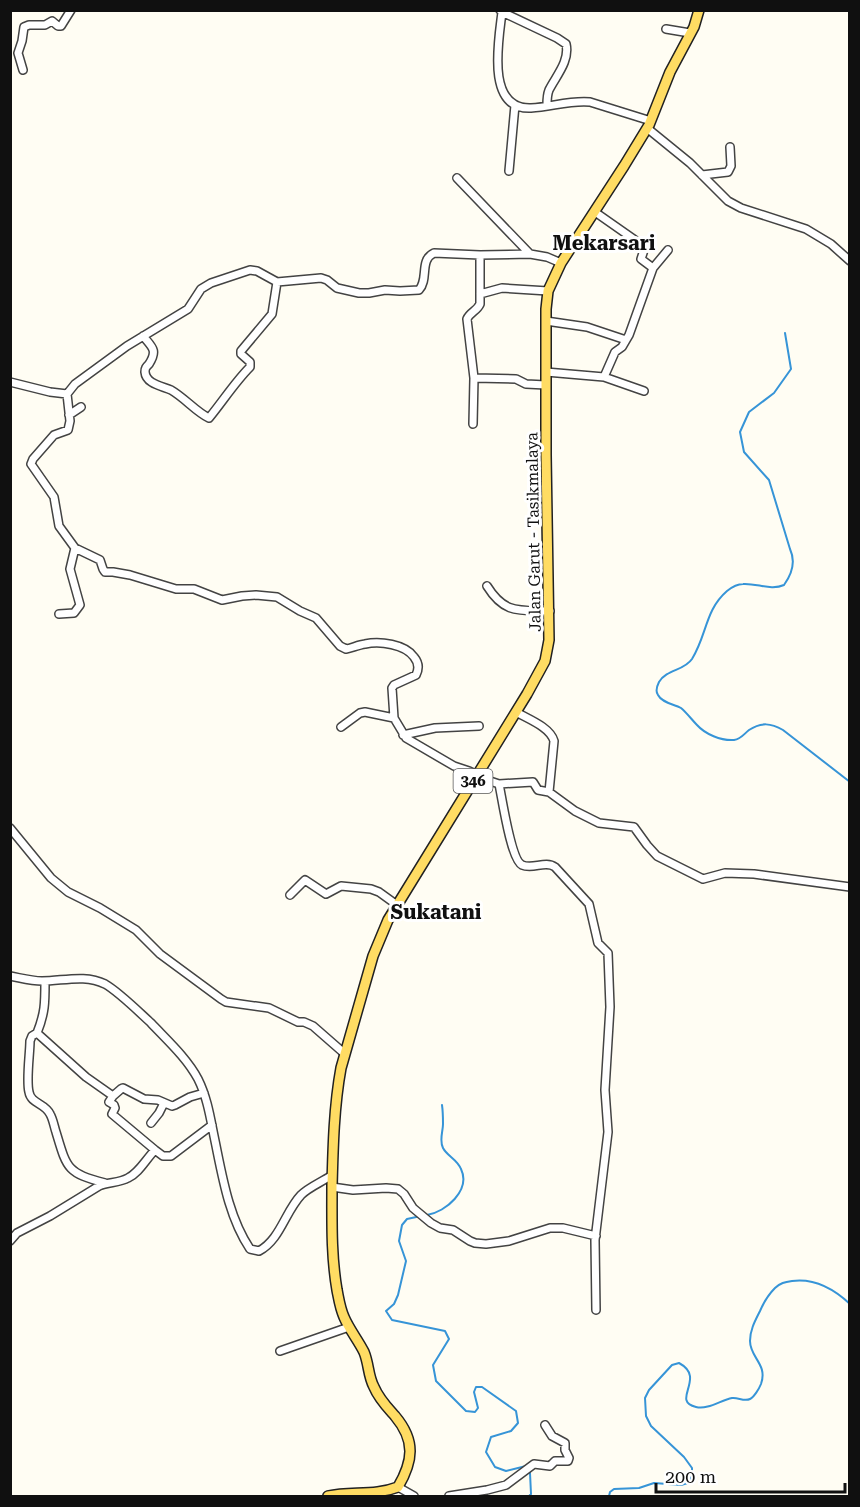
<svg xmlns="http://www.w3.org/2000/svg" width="860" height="1507" viewBox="0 0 860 1507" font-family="'Roboto Serif',serif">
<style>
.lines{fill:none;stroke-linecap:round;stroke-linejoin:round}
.stream{stroke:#3694d7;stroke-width:2}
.minor-casing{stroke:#434343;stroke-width:10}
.major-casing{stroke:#212121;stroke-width:12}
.minor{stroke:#fff;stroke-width:7}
.major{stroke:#ffdc63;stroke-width:9}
.labels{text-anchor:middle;stroke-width:6;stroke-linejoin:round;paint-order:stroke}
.shield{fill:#fff;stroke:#585858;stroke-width:1.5}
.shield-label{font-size:15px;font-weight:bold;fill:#101010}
.street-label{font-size:16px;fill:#101010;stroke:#fff}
.quarter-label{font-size:20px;font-weight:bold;fill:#101010;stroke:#fff}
</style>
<rect width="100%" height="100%" fill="#fffdf3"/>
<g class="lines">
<path class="stream" d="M785 333 791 369 774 393 749 412 740 432 744 452 769 480 790 549C796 562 792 574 784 585 771 591 757 583 743 584 737 584 732 587 727 591 705 610 707 635 692 659 684 671 667 669 659 682 657 686 655 691 658 695 662 703 674 704 681 708 687 713 692 720 697 725 705 734 721 741 734 740 741 739 744 734 749 730 761 722 771 723 783 730L850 782
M850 1210V1218
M427 1215C446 1212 471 1190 461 1169 457 1159 447 1156 443 1148 439 1140 443 1132 443 1124 443 1118 443 1112 442 1105
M421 1216 407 1219 402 1225 399 1241 406 1261 398 1295 394 1304 386 1311 392 1320 445 1331 449 1339 433 1365 436 1381 466 1411 475 1412 478 1408 474 1392 476 1387H482L516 1411 518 1423 511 1431 491 1437 486 1452 495 1467 506 1471 526 1466 530 1473 531 1494 529 1496
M609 1496 610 1492 614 1489 639 1488 654 1483 681 1485 688 1483 692 1476V1468L684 1457 651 1426 646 1416 645 1398 649 1390 672 1365 679 1363C707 1378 670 1401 696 1407 708 1410 721 1400 732 1398 738 1397 744 1402 750 1399 754 1397 759 1389 761 1384 768 1364 750 1358 750 1341 750 1330 755 1321 760 1311 763 1304 769 1294 775 1288 780 1283 785 1282 792 1281 814 1278 834 1289 850 1304"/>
<g class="minor-casing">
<path id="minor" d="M500 10 502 12C499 39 485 110 531 108 551 107 570 100 590 102L651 121
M502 12 557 38 566 44C570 61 556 76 549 90 547 95 547 100 547 105
M666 29 690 33
M23 70 18 53 22 41 24 27 29 25H45L52 21 58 26H61L71 10
M647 128 690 163 728 201 741 208 806 229 831 244 850 261
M509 171 515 105
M702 175 728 172 731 166 730 147
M457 178 530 254
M595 212 645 247 641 259 653 268 629 335 622 347 615 352 604 377
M653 268 668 250
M480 294 502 288 548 291
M546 321 587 327 626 340
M143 336C152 347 158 350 149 364 146 367 145 368 145 372 146 384 162 386 171 390 185 398 196 412 209 418 223 401 235 382 250 367V362L241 354V351L272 314 277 282
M546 372 604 377 644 391
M474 378 516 379 526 384 546 385
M10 382 50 392 67 394 75 384 127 346 188 309 201 289 211 283 250 270 257 271 277 282 321 278 327 280 337 288 359 293H369L385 290 400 291 419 290C429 279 419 260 434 253L480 255 530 254 547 257 561 263
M69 415 81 407
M473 424 474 378 467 319C470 312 477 311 480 304V255
M75 548 100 560 103 569 105 572H113L130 575 176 589H194L222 600 242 596 256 595 277 597 300 611 316 618 340 646 346 649C352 648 358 645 365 644 380 641 405 644 414 657 419 663 419 669 416 675L394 685 392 688 394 718 406 738 454 766 469 771 490 781 499 784 533 782 538 790 549 792 575 811 599 823 634 827 647 845 657 856 703 879 725 873 754 874 850 887
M487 586C505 615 520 610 550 611
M59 614 74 613 80 605 70 569 75 548 59 526 54 497 31 464 33 459 54 435 68 430 70 421 67 394
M516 712C528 719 550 727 554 741L549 792
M341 727 360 713 365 712 394 718
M403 735 435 728 479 726
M499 784C502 798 511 860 522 865 533 870 545 860 555 867L589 904 598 943 608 953 610 1007 605 1090 608 1132 595 1240 596 1310
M10 828 51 878 68 892 100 908 136 930 160 954 221 999 226 1002 269 1008 298 1022H304L313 1026 345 1054
M290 895 305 880 326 894 341 886 371 889 379 892 397 905
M10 976C21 978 31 981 42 981 63 981 85 974 105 984 119 992 139 1012 151 1023 167 1040 187 1058 198 1079 207 1097 210 1116 214 1136 222 1174 228 1216 250 1249L259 1251C280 1240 285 1212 301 1195 309 1187 322 1182 332 1175
M45 982C45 1003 45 1013 37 1033L86 1077 113 1096 109 1102 114 1105 115 1108 112 1114 155 1150
M37 1033 32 1036 30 1041C30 1053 26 1080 29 1092 31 1104 45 1103 50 1114 53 1119 54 1126 56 1132 67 1169 67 1173 105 1183
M113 1096 121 1089 123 1088 144 1099 158 1100 172 1106 175 1105 190 1097 204 1093
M151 1123 159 1113 164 1103
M332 1187 353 1190 386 1188 398 1189 404 1194 413 1208 431 1223 440 1228 453 1230 470 1241 475 1243 486 1244 509 1241 550 1228H563L596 1236
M10 1241 17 1233 50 1216 99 1186C108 1182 119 1183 128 1178 139 1173 146 1159 155 1150L163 1156H171L212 1125
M280 1351 349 1327
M398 1487 414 1496
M449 1496 487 1490 506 1485 534 1464 550 1466 555 1461H568L569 1458 565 1450V1443L552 1436 545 1425"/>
</g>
<g class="major-casing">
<path id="major" d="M328 1496C351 1491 375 1496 398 1487 413 1461 416 1441 395 1416 387 1407 379 1399 374 1387 368 1376 369 1364 364 1352 358 1340 349 1329 344 1317 340 1308 339 1300 337 1290 331 1255 332 1221 332 1186 333 1147 334 1106 341 1068L373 956 388 920 527 694 545 661 549 640 546 455V309L548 291 561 263 624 166 649 125 670 72 694 27 699 10"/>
</g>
<use href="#minor" class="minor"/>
<use href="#major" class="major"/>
</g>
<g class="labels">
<rect class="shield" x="453.5" y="769" width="39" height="24" rx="4.5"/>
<g class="shield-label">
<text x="473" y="786">346</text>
</g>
<g class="street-label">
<text transform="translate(533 532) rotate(-91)" y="6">Jalan Garut - Tasikmalaya</text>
</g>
<g class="quarter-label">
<text x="604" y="250">Mekarsari</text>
<text x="436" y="919">Sukatani</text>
</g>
</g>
<rect width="860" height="1507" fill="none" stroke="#101010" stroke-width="24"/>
<path d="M656 1483v9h189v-9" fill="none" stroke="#101010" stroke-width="3"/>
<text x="665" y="1483" font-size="18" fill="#101010" stroke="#ffffff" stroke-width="4.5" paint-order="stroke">200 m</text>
</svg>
